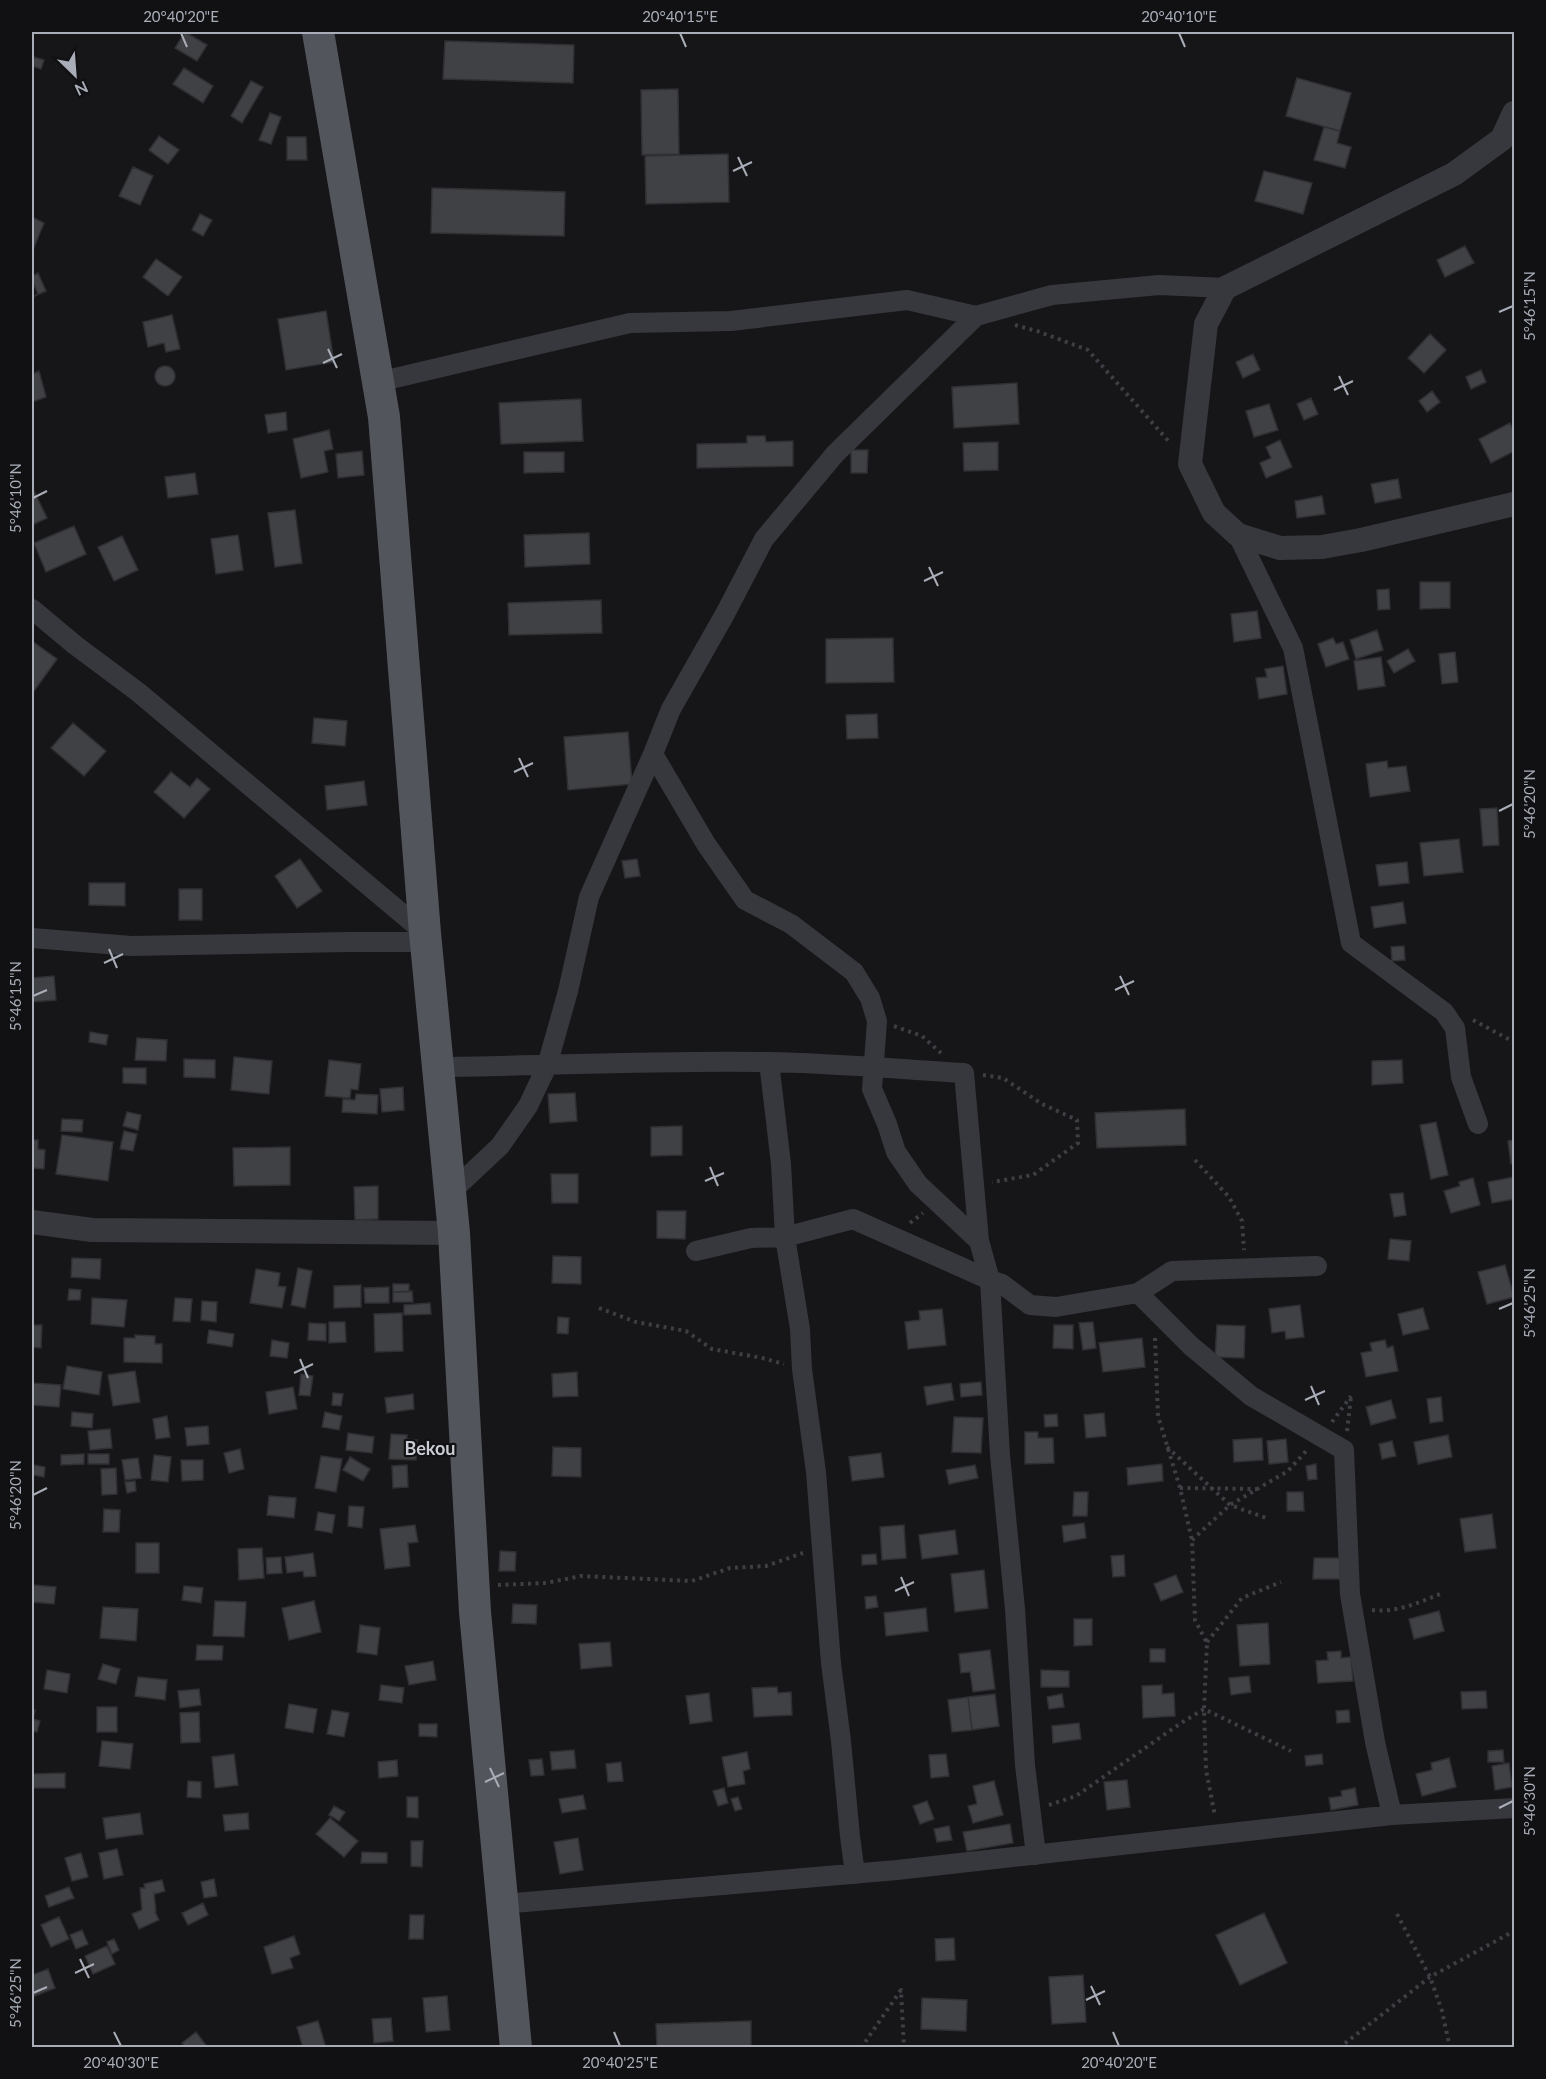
<svg xmlns="http://www.w3.org/2000/svg" width="1546" height="2079" viewBox="0 0 1546 2079" font-family="Lato,sans-serif">
<style>
.building{fill:#404145;stroke:#303034;stroke-width:1.5}
.lines{fill:none;stroke-linecap:round;stroke-linejoin:round}
.path{stroke:#3d3f44;stroke-width:4;stroke-dasharray:3 4.5;stroke-linecap:butt}
.minor{stroke:#37383d;stroke-width:20}
.tertiary{stroke:#37383d;stroke-width:24}
.primary{stroke:#53555c;stroke-width:32}
.ticks{fill:none;stroke:#a8adb8;stroke-width:2}
.labels{text-anchor:middle;stroke-width:4.5;stroke-linejoin:round;paint-order:stroke}
.neighbourhood-label{font-size:18px;font-weight:bold;fill:#c9ccd4;stroke:#111113}
.neatline{fill:none;stroke:#a8adb8;stroke-width:2}
.ticks-label{font-size:15px;text-anchor:middle;fill:#a8adb8}
</style>
<rect width="100%" height="100%" fill="#161618"/>
<path class="building" d="M185 32 207 45 197 61 175 48Z
M445 41 574 45 573 83 443 79Z
M34 57 44 60 41 69 32 66Z
M184 68 213 86 203 103 173 84Z
M1297 78 1351 93 1340 131 1286 116Z
M251 81 263 87 242 123 231 116Z
M678 89 679 154 642 155 641 90Z
M270 113 281 117 271 144 259 140Z
M1324 127 1340 131 1337 143 1351 147 1345 168 1314 160Z
M159 136 179 150 168 164 149 150Z
M287 137H306L307 160H287Z
M728 154 729 202 646 204 645 156Z
M133 167 153 176 140 205 119 196Z
M1264 171 1312 183 1303 214 1255 201Z
M432 188 565 192 564 236 431 233Z
M200 214 212 220 203 236 192 230Z
M32 217 44 223 32 252Z
M1465 246 1474 263 1445 277 1437 260Z
M156 259 182 277 168 296 143 277Z
M38 273 46 291 32 297 38 294 32 281V276Z
M326 311 334 362 286 370 278 319Z
M172 315 180 349 166 352 164 343 148 347 143 322Z
M1430 334 1446 350 1424 373 1408 358Z
M1253 354 1260 370 1243 378 1236 362Z
M155 376a10 10 0 1 1 20 0a10 10 0 1 1-20 0Z
M1481 370 1486 382 1471 389 1466 377Z
M39 371 46 397 32 402V374Z
M1017 383 1019 424 954 428 952 387Z
M1432 391 1440 402 1427 412 1419 401Z
M1311 398 1318 414 1304 420 1297 404Z
M581 399 583 441 501 444 499 403Z
M1269 404 1278 430 1254 437 1246 411Z
M286 412 287 430 268 433 265 415Z
M1510 423 1514 432V451L1491 463 1479 439Z
M329 430 333 449 324 451 328 472 301 478 293 439Z
M747 436H765L766 442 793 441V466L697 468V444L747 443Z
M1280 440 1292 467 1266 478 1260 463 1271 458 1266 447Z
M998 442V470L964 471 963 443Z
M851 450H868L867 473H851Z
M362 451 364 475 338 478 336 454Z
M524 452H564V472L524 473Z
M195 473 198 494 168 498 165 477Z
M1398 479 1401 498 1375 503 1371 484Z
M33 489 47 518 32 525V490Z
M1322 496 1325 514 1297 518 1295 501Z
M295 510 302 563 275 567 268 513Z
M74 526 86 554 46 572 34 543Z
M589 533 590 564 525 567 524 535Z
M238 535 243 570 216 574 211 539Z
M122 536 138 570 114 581 98 547Z
M1420 582H1450V608L1420 609Z
M1389 589 1390 609 1378 610 1377 590Z
M601 600 602 633 509 635 508 603Z
M1257 611 1261 638 1234 642 1231 614Z
M1377 630 1383 650 1356 659 1350 640Z
M893 638 894 682 826 683V639Z
M1333 638 1336 644 1343 642 1349 659 1326 667 1318 644Z
M32 641 57 659 32 694Z
M1408 649 1415 661 1394 673 1387 661Z
M1455 652 1458 682 1442 684 1439 654Z
M1381 657 1385 686 1358 690 1354 661Z
M1283 666 1287 694 1259 699 1256 678 1267 677 1265 669Z
M877 714 878 738 847 739 846 715Z
M314 718 347 721 345 746 312 743Z
M73 723 106 751 84 776 51 748Z
M628 732 632 784 568 790 564 737Z
M1387 761 1388 768 1406 766 1410 791 1370 797 1366 764Z
M171 772 190 787 197 778 210 789 184 818 154 792Z
M364 781 367 805 327 810 325 786Z
M1497 808 1499 845 1483 846 1480 809Z
M1459 839 1463 872 1424 876 1420 843Z
M300 859 322 891 297 908 275 876Z
M637 859 640 876 625 878 622 861Z
M1407 862 1409 883 1379 886 1376 865Z
M89 883H125V906L89 905Z
M179 889H202V920H179Z
M1403 902 1406 923 1374 928 1371 907Z
M1404 946 1405 960 1392 961 1391 947Z
M54 976 56 1000 32 1002V978Z
M90 1032 108 1035 106 1045 89 1042Z
M137 1038 167 1040 166 1061 135 1060Z
M234 1057 272 1061 269 1094 231 1090Z
M184 1059 215 1060V1078L184 1077Z
M329 1060 361 1064 358 1090 351 1089 350 1098 325 1096Z
M1402 1060 1403 1083 1372 1085V1061Z
M123 1068H146V1084L123 1083Z
M403 1087 404 1110 382 1112 380 1089Z
M575 1093 577 1121 550 1123 548 1094Z
M356 1094 378 1095 377 1114 342 1112 343 1099 355 1100Z
M1185 1109 1186 1145 1097 1148 1095 1113Z
M127 1112 141 1115 138 1130 123 1126Z
M62 1119 83 1120 82 1132 61 1131Z
M1436 1122 1448 1175 1431 1179 1420 1125Z
M682 1126V1155L651 1156V1127Z
M124 1131 137 1134 133 1151 120 1149Z
M62 1135 113 1142 108 1181 56 1174Z
M32 1140H38V1149L45 1150 44 1169 32 1168Z
M1514 1140V1163L1511 1164 1508 1141Z
M290 1147V1185L234 1186 233 1148Z
M551 1174H578V1203H552Z
M1514 1177V1199L1492 1203 1488 1182Z
M1473 1178 1480 1205 1451 1213 1444 1191 1460 1186 1459 1182Z
M378 1186V1219L355 1220 354 1187Z
M1403 1193 1406 1215 1394 1217 1390 1194Z
M657 1211H686L685 1239 657 1238Z
M1390 1239 1411 1241 1409 1261 1388 1259Z
M553 1256 581 1257V1284L552 1283Z
M72 1258 101 1259 100 1279 71 1277Z
M1505 1265 1514 1297 1487 1304 1478 1272Z
M298 1268 312 1271 305 1308 291 1305Z
M256 1269 280 1273 278 1286 286 1287 282 1308 250 1303Z
M393 1284H409V1292H393Z
M361 1285V1307L334 1308V1286Z
M389 1287V1303H365L364 1288Z
M69 1289 81 1290 80 1300H68Z
M412 1291 413 1302H393V1292Z
M92 1298 127 1300 124 1327 91 1324Z
M175 1298 192 1299 190 1322 173 1321Z
M202 1301 217 1302 216 1322 201 1320Z
M430 1303 431 1314 404 1315V1305Z
M1300 1305 1304 1337 1286 1339 1285 1331 1272 1333 1269 1309Z
M1423 1308 1429 1329 1403 1335 1398 1314Z
M942 1309 946 1345 908 1349 905 1322 920 1320 919 1311Z
M402 1313 403 1351 375 1352 374 1314Z
M558 1317 569 1318 568 1334 557 1333Z
M329 1322H345L346 1342 329 1343Z
M1093 1322 1096 1348 1083 1350 1079 1323Z
M309 1323 326 1324V1341L308 1340Z
M32 1325H42L41 1348 32 1347Z
M1054 1325H1073V1349L1053 1348Z
M1217 1325 1245 1326 1244 1358 1215 1357Z
M209 1330 234 1334 232 1347 207 1343Z
M135 1335 155 1336V1344H162V1363L124 1362V1338H135Z
M1142 1338 1145 1367 1103 1372 1099 1343Z
M272 1340 289 1343 287 1358 270 1356Z
M1385 1340 1387 1348 1393 1346 1398 1371 1366 1377 1361 1353 1372 1351 1370 1343Z
M67 1366 102 1372 99 1395 63 1389Z
M135 1371 140 1402 113 1406 108 1375Z
M577 1372 578 1396 553 1397 552 1374Z
M301 1374 313 1376 310 1396 299 1395Z
M981 1382 982 1395 961 1397 960 1384Z
M32 1383 61 1385 59 1407 32 1405Z
M951 1383 954 1400 927 1405 924 1387Z
M293 1387 297 1409 269 1414 266 1392Z
M333 1393 343 1394 341 1406 332 1405Z
M413 1394 414 1409 387 1413 385 1398Z
M1441 1397 1443 1421 1430 1423 1427 1399Z
M1391 1400 1396 1418 1371 1425 1366 1407Z
M72 1412 93 1414 92 1428 71 1426Z
M325 1412 342 1416 339 1430 322 1427Z
M1104 1413 1106 1436 1086 1438 1084 1415Z
M1057 1414 1058 1426 1045 1427 1044 1415Z
M167 1416 170 1437 156 1439 153 1419Z
M954 1417 983 1418 981 1453 952 1452Z
M208 1426 209 1444 187 1446 185 1428Z
M110 1429 112 1448 90 1450 88 1431Z
M1025 1432H1038V1438H1053L1054 1463 1025 1464Z
M348 1433 374 1437 372 1453 346 1450Z
M391 1434 407 1435V1439L417 1440 416 1460 389 1459Z
M1448 1435 1452 1457 1418 1464 1414 1442Z
M1262 1438 1263 1460 1234 1462 1233 1440Z
M1286 1439 1288 1462 1269 1464 1267 1441Z
M1392 1441 1396 1456 1382 1459 1379 1444Z
M553 1447 581 1448V1477L552 1476Z
M240 1449 244 1469 229 1473 224 1453Z
M881 1453 884 1477 852 1481 849 1457Z
M84 1454V1464L61 1465V1455Z
M88 1454H109V1464H88Z
M154 1455 171 1457 168 1482 151 1480Z
M321 1456 342 1459 336 1492 315 1488Z
M350 1457 370 1469 363 1481 343 1470Z
M138 1458 141 1478 125 1480 122 1460Z
M181 1460H203V1480L182 1481Z
M1162 1464 1163 1481 1128 1485 1127 1468Z
M1316 1464 1317 1479 1308 1480 1306 1466Z
M34 1465 45 1467 44 1477 33 1475Z
M407 1465 408 1487 393 1488 392 1466Z
M975 1465 978 1478 949 1484 946 1470Z
M116 1468 117 1494 102 1495 101 1469Z
M135 1481 136 1491 127 1493 125 1482Z
M1074 1492H1088L1087 1516H1073Z
M1287 1492H1303L1304 1511H1287Z
M269 1496 296 1498 294 1518 267 1515Z
M349 1506 364 1507 362 1528 348 1526Z
M104 1509 120 1510 119 1532H103Z
M318 1512 335 1515 332 1533 315 1530Z
M1492 1514 1496 1548 1465 1552 1460 1519Z
M1084 1523 1086 1538 1064 1542 1062 1526Z
M415 1525 418 1542 408 1543 410 1566 385 1569 380 1529Z
M904 1525 906 1558 882 1560 880 1527Z
M955 1530 958 1554 922 1559 919 1535Z
M136 1543H159V1573H136Z
M262 1548 264 1578 239 1580 238 1549Z
M500 1551 516 1552 515 1571H499Z
M313 1553 316 1576 304 1577 303 1571 287 1573 285 1557Z
M876 1554 877 1564 862 1565V1555Z
M1124 1555 1125 1576 1113 1577 1111 1556Z
M281 1557 282 1573 267 1574 266 1558Z
M1314 1558H1340V1579H1313Z
M984 1570 988 1608 955 1612 951 1574Z
M1176 1575 1183 1592 1161 1601 1154 1584Z
M33 1585 56 1587 54 1604 32 1602Z
M184 1586 203 1588 201 1603 182 1600Z
M876 1596 878 1607 866 1609 865 1597Z
M215 1601 246 1602 244 1637 213 1636Z
M314 1601 321 1632 289 1640 282 1608Z
M513 1604 537 1605 536 1624 512 1623Z
M103 1607 138 1609 136 1641 100 1638Z
M926 1608 928 1631 886 1636 884 1613Z
M1439 1611 1444 1631 1414 1639 1409 1619Z
M1074 1619H1092V1645L1074 1646Z
M1268 1623 1270 1664 1240 1666 1237 1625Z
M360 1625 380 1628 377 1655 357 1652Z
M610 1642 612 1666 581 1669 579 1644Z
M197 1645 223 1646 222 1660H196Z
M1150 1649H1165V1662H1150Z
M990 1650 995 1689 973 1692 970 1672 961 1673 959 1654Z
M1341 1651V1658L1351 1657 1353 1681 1318 1683 1316 1661 1328 1660 1327 1652Z
M433 1661 436 1680 409 1685 405 1666Z
M103 1664 120 1669 116 1684 98 1679Z
M47 1670 70 1674 67 1693 44 1689Z
M1041 1670 1069 1671V1687H1041Z
M1249 1676 1251 1692 1231 1695 1229 1678Z
M138 1677 167 1680 165 1700 135 1696Z
M381 1685 404 1688 402 1703 379 1700Z
M1162 1685V1694L1174 1693 1175 1716 1143 1718 1142 1686Z
M777 1687 778 1693 791 1692 792 1715 754 1717 752 1688Z
M199 1689 201 1705 180 1708 178 1691Z
M1486 1691 1487 1708 1462 1709 1461 1692Z
M709 1693 712 1721 690 1724 686 1696Z
M995 1694 999 1726 972 1730 968 1697Z
M1062 1694 1064 1707 1049 1709 1047 1697Z
M968 1697 972 1730 952 1732 948 1700Z
M289 1704 317 1709 313 1733 285 1728Z
M97 1707H117V1732H97Z
M32 1710H35L33 1719 40 1721 37 1732 32 1731Z
M332 1710 349 1713 344 1737 327 1734Z
M1349 1710 1350 1722 1337 1723 1336 1711Z
M199 1712 200 1742 181 1743 180 1713Z
M1079 1723 1081 1739 1053 1743 1052 1726Z
M419 1724H437V1737L419 1736Z
M102 1741 133 1744 130 1769 99 1766Z
M574 1750 576 1768 552 1770 550 1752Z
M1503 1750 1504 1762H1488V1751Z
M747 1752 750 1769 743 1771 745 1784 728 1787 722 1757Z
M234 1754 238 1785 215 1788 212 1757Z
M946 1754 949 1776 931 1778 929 1755Z
M1322 1754 1323 1764 1306 1766 1305 1756Z
M1449 1758 1456 1787 1422 1796 1416 1774 1432 1770 1431 1763Z
M542 1759 544 1775 531 1776 529 1760Z
M397 1760 398 1776 379 1778 378 1762Z
M621 1762 623 1781 608 1782 606 1764Z
M1509 1763 1512 1787 1495 1790 1492 1766Z
M65 1773V1788H32V1774Z
M1127 1780 1130 1807 1107 1810 1104 1782Z
M188 1781 201 1782V1798L187 1797Z
M994 1781 1003 1815 973 1823 968 1806 977 1804 973 1786Z
M724 1788 728 1803 718 1806 713 1791Z
M1355 1788 1358 1805 1331 1810 1329 1798 1342 1796 1341 1791Z
M583 1795 586 1809 562 1813 559 1799Z
M407 1797H418V1818L407 1817Z
M738 1797 742 1809 735 1811 731 1799Z
M927 1801 934 1819 920 1824 913 1806Z
M334 1806 345 1812 339 1821 329 1815Z
M140 1813 143 1834 106 1839 103 1818Z
M248 1813 249 1829 225 1831 223 1815Z
M330 1818 358 1841 344 1857 316 1834Z
M1010 1824 1013 1843 967 1851 963 1832Z
M949 1826 952 1840 937 1842 934 1829Z
M578 1838 583 1870 560 1874 554 1842Z
M411 1841H423L422 1867 411 1866Z
M117 1849 123 1875 104 1879 99 1853Z
M362 1852 387 1853V1863H361Z
M81 1853 88 1877 72 1881 65 1858Z
M214 1879 217 1896 204 1898 201 1882Z
M162 1880 165 1891 155 1894 154 1893 156 1912H155L159 1920 139 1929 132 1914 142 1910 140 1888H145L144 1884Z
M69 1887 74 1898 49 1907 45 1896Z
M203 1903 208 1915 188 1925 182 1913Z
M1264 1913 1287 1963 1240 1985 1216 1935Z
M410 1915H424L423 1939H409Z
M59 1917 69 1939 51 1947 41 1925Z
M82 1930 88 1944 76 1949 70 1935Z
M294 1936 300 1954 290 1958 293 1968 272 1974 264 1947Z
M954 1938 955 1960 936 1961 935 1939Z
M114 1939 119 1950 112 1954 107 1942Z
M107 1946 115 1964 93 1974 85 1956Z
M48 1969 55 1988 32 1997V1975Z
M1083 1975 1086 2022 1052 2024 1049 1977Z
M447 1996 450 2030 426 2032 423 1998Z
M922 1998 967 2000 966 2031 921 2029Z
M391 2018 393 2041 374 2043 372 2019Z
M318 2021 326 2048H303L297 2027Z
M751 2021V2048H657L656 2024Z
M196 2032 208 2048H186L182 2043Z"/>
<g class="lines">
<path class="path" d="M1015 325 1037 331 1088 350 1171 444
M1473 1020 1514 1042
M894 1026 922 1036 941 1053
M983 1075 1003 1078 1042 1104 1077 1120 1078 1143 1033 1175 992 1182
M1195 1160 1229 1197 1242 1221 1244 1250
M910 1223 923 1213
M599 1308 636 1322 686 1331 712 1349 762 1358 784 1364
M1155 1338 1158 1416 1180 1488 1192 1540 1195 1620 1207 1643 1204 1709 1206 1770 1215 1816
M1332 1422 1351 1396
M1347 1431 1351 1397
M1167 1447 1230 1505 1269 1519
M1180 1488 1257 1489
M1192 1540 1230 1505 1288 1471 1307 1450
M498 1585 546 1583 581 1576 692 1581 730 1568 766 1566 803 1553
M1372 1610C1395 1613 1418 1603 1440 1594
M1207 1642 1242 1598 1281 1582
M1049 1805 1076 1796 1181 1723 1204 1709 1291 1751
M1397 1914 1430 1977 1442 2011 1450 2048
M861 2048 901 1990 904 2048
M1339 2048 1430 1977 1514 1931"/>
<path class="minor" d="M1225 288 1159 285 1052 295 976 316 835 454 764 539 725 614 671 709 653 754 706 844 745 900 791 924 854 972 870 998 877 1021 872 1089 887 1124 896 1152 918 1184 979 1241 990 1280 1002 1284 1030 1305 1056 1307 1138 1293 1191 1346 1251 1396 1344 1450 1350 1594 1375 1742 1392 1815
M378 382 630 323 731 321 907 300 976 316
M1238 535 1293 648 1351 943 1444 1012 1455 1028 1461 1077 1478 1124
M32 609 75 645 138 692 425 933
M32 938 131 946 349 942H426
M438 1067C548 1066 657 1060 767 1062 833 1063 898 1069 964 1073L979 1241
M450 1193 500 1146 528 1106 547 1066 568 991 589 897 653 754
M696 1251 751 1238 785 1237 781 1164 769 1062
M1138 1293 1172 1271 1317 1266
M855 1874 850 1836 841 1741 831 1663 816 1472 802 1369 800 1329 785 1237 853 1219 990 1280 1000 1455 1015 1609 1025 1765 1036 1855
M502 1904 897 1870 1392 1815 1514 1808"/>
<path class="tertiary" d="M1514 113 1502 139 1454 174 1225 288 1206 324 1190 464 1214 513 1238 535 1280 548 1322 547 1361 540 1514 504
M32 1222 92 1230 454 1233"/>
<path class="primary" d="M318 32 384 417 425 933 454 1233 475 1612 516 2048"/>
</g>
<path class="ticks" d="M181 33 187 47M680 33 686 47M1179 33 1185 47M738 157 747 176M733 171 752 162M1499 312 1513 306M328 349 337 368M323 363 342 354M1339 376 1348 395M1334 390 1353 381M33 498 47 491M929 567 938 586M924 581 943 572M519 758 528 777M514 772 533 763M1499 811 1513 804M109 949 117 968M104 963 123 954M1120 976 1129 995M1115 990 1134 981M33 996 47 990M710 1167 718 1186M705 1181 724 1173M1499 1309 1513 1303M300 1359 308 1378M294 1373 313 1364M1311 1386 1319 1405M1305 1400 1325 1391M33 1495 47 1488M901 1577 909 1596M895 1591 914 1582M490 1768 499 1787M485 1782 504 1773M1499 1808 1513 1801M80 1959 89 1978M75 1973 94 1964M1091 1986 1100 2005M33 1993 47 1987M1086 2000 1105 1991M114 2032 121 2046M614 2032 620 2046M1113 2032 1119 2046"/>
<g class="labels">
<g class="neighbourhood-label">
<text x="430" y="1455">Bekou</text>
</g>
</g>
<rect width="1546" height="2079" fill="none" stroke="#111113" stroke-width="66"/>
<g transform="translate(75 75) rotate(155)" stroke="#111113" stroke-width="4.5" paint-order="stroke">
<path d="M0-4.5L10 22L0 15L-10 22Z" fill="#a8adb8"/>
<text y="-9" font-size="16" font-weight="bold" text-anchor="middle" fill="#a8adb8">N</text>
</g>
<rect x="33" y="33" width="1480" height="2013" class="neatline"/>
<g class="ticks-label">
<text x="181" y="22">20°40'20"E</text>
<text x="680" y="22">20°40'15"E</text>
<text x="1179" y="22">20°40'10"E</text>
<text transform="translate(1530 306) rotate(-90)" y="5">5°46'15"N</text>
<text transform="translate(16 498) rotate(-90)" y="5">5°46'10"N</text>
<text transform="translate(1530 804) rotate(-90)" y="5">5°46'20"N</text>
<text transform="translate(16 996) rotate(-90)" y="5">5°46'15"N</text>
<text transform="translate(1530 1303) rotate(-90)" y="5">5°46'25"N</text>
<text transform="translate(16 1495) rotate(-90)" y="5">5°46'20"N</text>
<text transform="translate(1530 1801) rotate(-90)" y="5">5°46'30"N</text>
<text transform="translate(16 1993) rotate(-90)" y="5">5°46'25"N</text>
<text x="121" y="2068">20°40'30"E</text>
<text x="620" y="2068">20°40'25"E</text>
<text x="1119" y="2068">20°40'20"E</text>
</g>
</svg>
